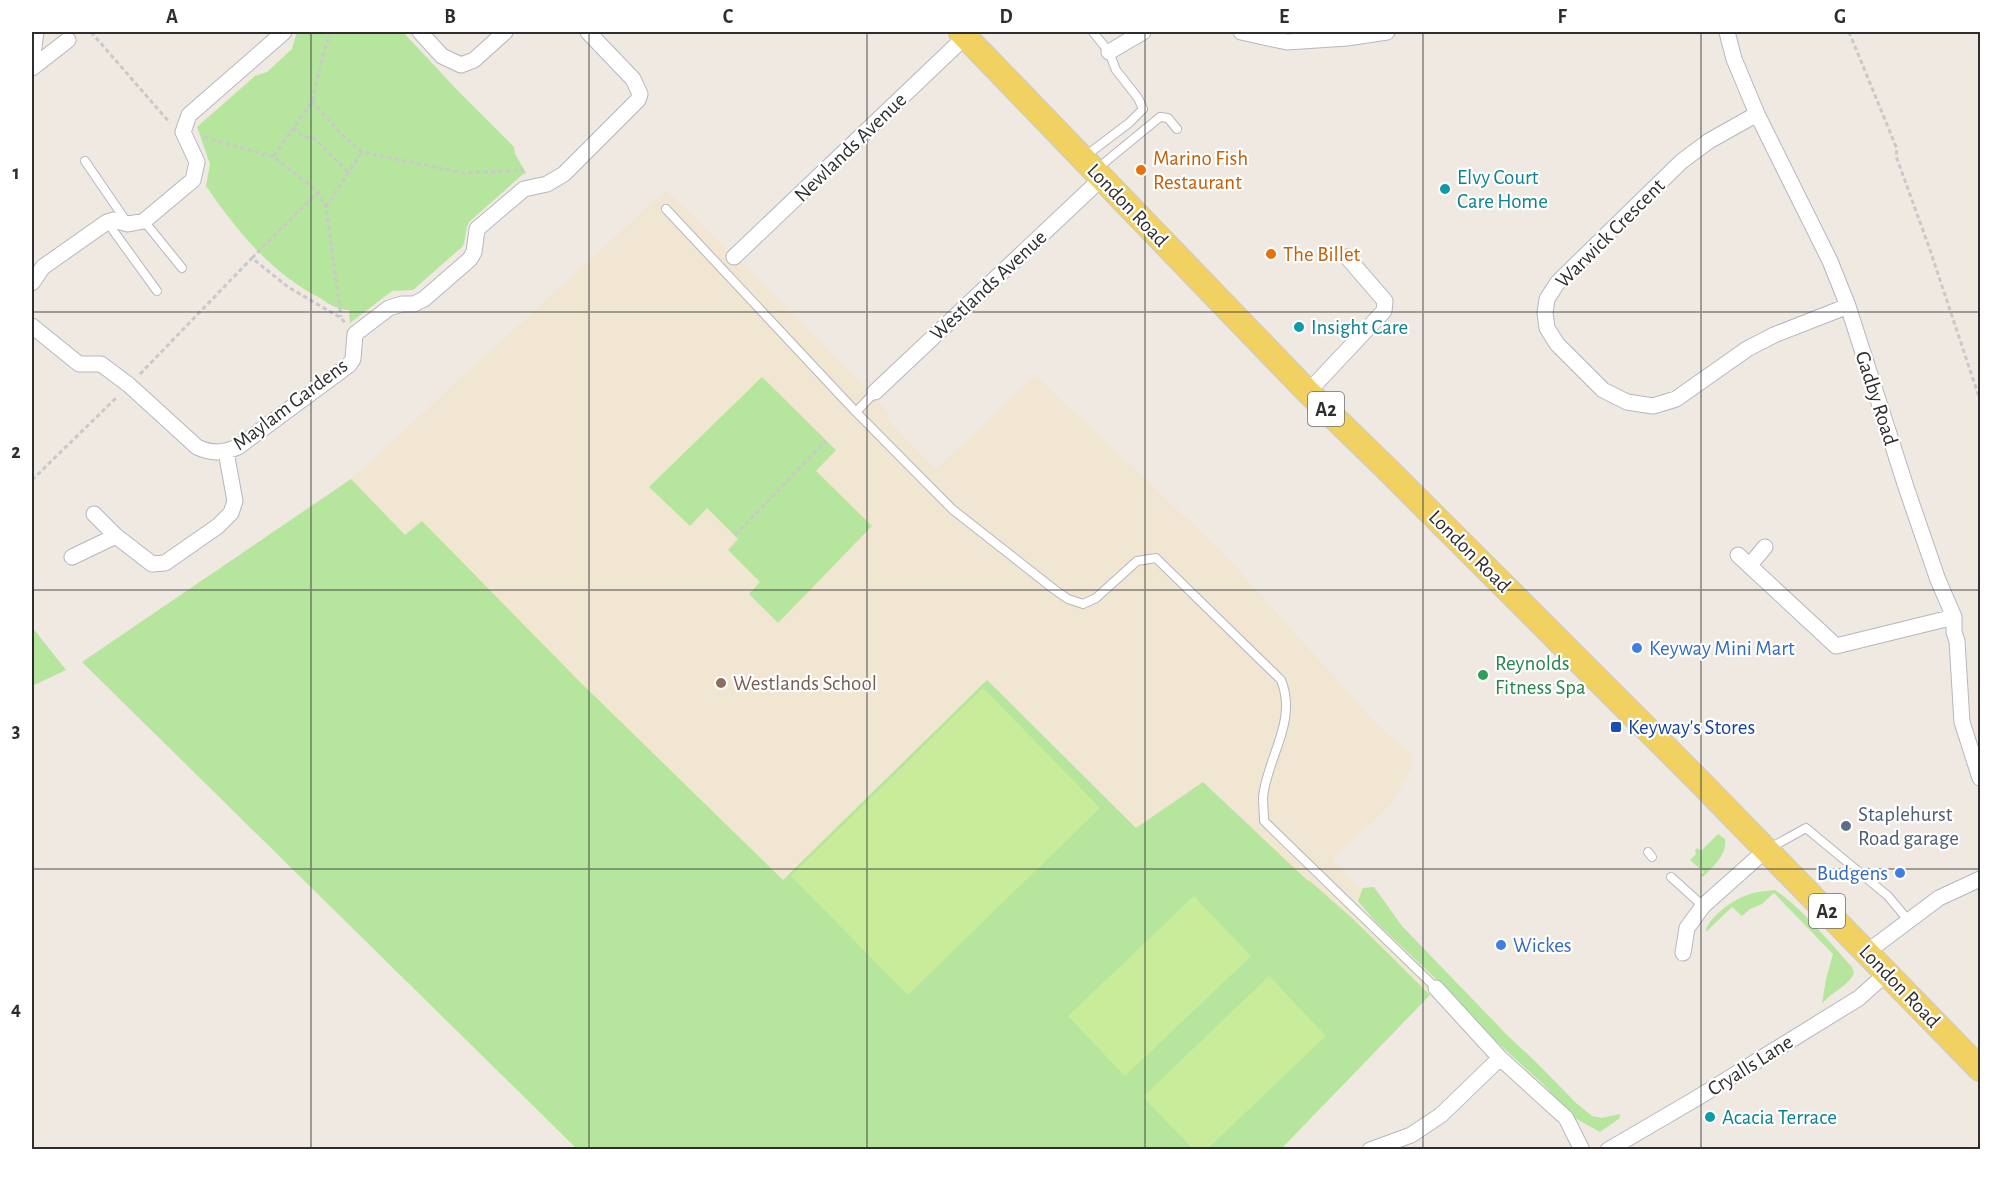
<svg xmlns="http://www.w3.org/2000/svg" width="2012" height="1181" viewBox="0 0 2012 1181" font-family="'Alegreya Sans',sans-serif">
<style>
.education{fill:#f0e6d1}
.green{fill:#b6e59e}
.pitch{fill:#c9ec9a}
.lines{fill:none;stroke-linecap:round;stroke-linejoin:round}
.service-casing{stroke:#b4b7c1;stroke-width:10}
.minor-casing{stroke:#b4b7c1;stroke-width:17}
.primary-casing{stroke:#c9c9c9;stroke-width:26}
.path{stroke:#c9c9c9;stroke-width:3;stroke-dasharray:4.5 3;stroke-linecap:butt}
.service{stroke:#fff;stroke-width:8}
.minor{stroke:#fff;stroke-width:15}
.primary{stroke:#f2d163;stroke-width:24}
.grid{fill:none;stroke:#2e2e2e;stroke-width:1.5;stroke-opacity:0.55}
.food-dot{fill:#e8710a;stroke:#fff;stroke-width:2}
.culture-dot{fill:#0f9aa8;stroke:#fff;stroke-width:2}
.shop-dot{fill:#3f7fe0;stroke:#fff;stroke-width:2}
.leisure-dot{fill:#2e9e5b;stroke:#fff;stroke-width:2}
.education-dot{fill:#8d6e63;stroke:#fff;stroke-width:2}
.transit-dot{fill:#1a4fb4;stroke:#fff;stroke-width:2}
.service-dot{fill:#5c6f8a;stroke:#fff;stroke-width:2}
.labels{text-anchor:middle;stroke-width:4.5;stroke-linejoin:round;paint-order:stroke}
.shield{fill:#fff;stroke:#6d6d6d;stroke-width:1.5}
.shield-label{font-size:20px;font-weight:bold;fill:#2e2e2e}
.street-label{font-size:21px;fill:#2e2e2e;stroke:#fff}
.food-label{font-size:21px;fill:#c56008;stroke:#fff;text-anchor:start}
.culture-label{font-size:21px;fill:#0d838f;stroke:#fff;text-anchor:start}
.shop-label{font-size:21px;fill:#366cbe;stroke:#fff;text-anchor:start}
.leisure-label{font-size:21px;fill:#27864d;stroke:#fff;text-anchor:start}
.education-label{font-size:21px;fill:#785e54;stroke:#fff;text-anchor:start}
.transit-label{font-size:21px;fill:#164399;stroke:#fff;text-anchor:start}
.service-label{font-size:21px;fill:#4e5e75;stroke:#fff;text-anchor:start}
.neatline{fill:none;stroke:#2e2e2e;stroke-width:2}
.grid-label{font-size:20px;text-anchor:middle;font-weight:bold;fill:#2e2e2e}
</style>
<rect width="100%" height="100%" fill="#efe9e1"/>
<path class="education" d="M666 190 734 257 744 265 863 385 875 392 876 400 888 412V420L936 470 1035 375 1223 553 1380 728 1412 755 1413 765 1393 801 1332 860 1447 977 1281 1149H577L82 662 351 479Z"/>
<path class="green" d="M300 32H403L458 91 514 147 515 154 526 173 522 175 469 222C465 230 466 238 463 246L413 290 392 291 350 323 349 310C338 310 329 304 320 298 271 273 237 231 206 186L210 164 197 127 255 76 267 72 292 49 296 35Z
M762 377 836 450 816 471 872 526 778 623 749 594 760 582 728 550 738 539 707 508 690 526 649 487Z
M351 479 405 535 422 521 578 680 783 880 987 680 1136 828 1203 782 1307 880 1310 881 1353 919 1430 995 1281 1149H577L82 662Z
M32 627 66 670 32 686Z
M1718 834 1725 839C1727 856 1713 866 1703 877L1701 875 1704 872 1690 860 1696 854 1695 851 1697 848 1701 851Z
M1374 887 1402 926 1509 1037 1535 1061 1576 1103 1592 1116 1601 1118 1620 1114V1118L1600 1132 1573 1117 1545 1086 1499 1044 1437 980 1376 922 1358 901 1363 888Z
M1775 890C1800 906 1831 944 1852 967L1854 973C1848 987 1831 992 1822 1004L1826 979 1833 954 1774 893 1762 904 1750 909 1742 916 1732 907 1706 932C1706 919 1734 899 1747 895 1755 892 1766 891 1775 890Z"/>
<path class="pitch" d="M983 688 1100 808 908 995 791 876Z
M1194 896 1251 956 1125 1076 1068 1016Z
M1269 976 1326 1036 1207 1149H1193L1143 1097Z"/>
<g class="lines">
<g class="service-casing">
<path id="service" d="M1084 157 1129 123 1143 109 1138 98 1116 70 1109 52 1093 32
M85 161 126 221
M1098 168 1160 117 1168 118 1177 129
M666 209 856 412
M144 221 182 268
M107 222 157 291
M875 392 856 412 952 509 1055 590 1068 599 1083 604 1096 598 1137 561 1156 558 1281 680C1298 721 1267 758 1263 797 1263 805 1264 813 1264 821L1436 988
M1768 849 1806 828 1888 896 1908 920
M1648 852 1652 857
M1671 877 1703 906"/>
</g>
<g class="minor-casing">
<path id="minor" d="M420 32 442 56 461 65 474 60 505 32
M1241 32 1287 42 1347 38 1387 32
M1727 32 1734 59 1757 114 1830 261 1848 306 1907 490 1938 580 1954 617V632L1957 641 1962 722 1980 778
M1109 52 1143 32
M32 62 36 32
M32 68 68 40
M1757 114 1709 141 1682 161 1558 282 1547 299 1545 313 1547 328 1557 344 1603 390 1627 402 1653 406 1676 399 1747 349 1774 335 1848 306
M734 257 966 36
M32 283 43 267 107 222 113 220 128 224 144 221 193 180 197 162 183 132 189 115 284 32
M32 326 79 364H101L129 385 197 447C212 454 223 453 238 447L349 365 353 359 355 334 389 308 402 304H414L424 299 470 259 474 252 477 229 524 189 547 184 564 174 638 100 640 94 633 79 588 32
M875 392 1102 178
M1308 392 1384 311 1385 301 1347 257
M94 514 116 536 152 564 165 563 218 526 231 513 235 501 226 452
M1738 555 1836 646 1954 617
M72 557 116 536
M1750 565 1765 547
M1867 952 1939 898 1980 879
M1683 953 1687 928 1703 906 1767 849
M1436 988 1500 1058
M1370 1150 1411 1135 1441 1115 1500 1058 1566 1118 1582 1150
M1608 1150 1697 1098 1859 998 1888 972"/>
</g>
<g class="primary-casing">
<path id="primary" d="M961 32 1308 392 1393 475 1698 780 1980 1069"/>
</g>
<path class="path" d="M91 32 170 123
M1849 32 1897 149 1896 156 1929 247 1980 400
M312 101 341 134 362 152 463 173 524 170
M294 127C298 136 305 137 314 138L349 173
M204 137 274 157 318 192 326 207 341 317
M274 156 312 101 325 48 331 32
M326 207 362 152
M252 258 318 192
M140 374 252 258 288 287 341 318 345 323
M32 480 118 396
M735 535 826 441"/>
<use href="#service" class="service"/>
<use href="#minor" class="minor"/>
<use href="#primary" class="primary"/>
</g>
<path class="grid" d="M311 32V1150M589 32V1150M867 32V1150M1145 32V1150M1423 32V1150M1701 32V1150M32 312H1980M32 590H1980M32 869H1980"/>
<g class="food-dot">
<circle cx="1141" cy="170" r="6"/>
<circle cx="1271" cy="254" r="6"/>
</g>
<g class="culture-dot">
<circle cx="1445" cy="189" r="6"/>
<circle cx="1299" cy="327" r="6"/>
<circle cx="1710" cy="1117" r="6"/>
</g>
<g class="shop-dot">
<circle cx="1637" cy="648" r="6"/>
<circle cx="1900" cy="873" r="6"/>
<circle cx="1501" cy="945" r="6"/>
</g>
<circle class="leisure-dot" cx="1483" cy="675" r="6"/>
<circle class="education-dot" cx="721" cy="683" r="6"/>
<rect class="transit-dot" x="1610" y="721" width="12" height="12" rx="3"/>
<circle class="service-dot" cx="1846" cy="826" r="6"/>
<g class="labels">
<g class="shield">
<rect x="1308" y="392" width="36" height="34" rx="4.5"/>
<rect x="1809" y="894" width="36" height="34" rx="4.5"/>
</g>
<g class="shield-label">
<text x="1326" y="416">A2</text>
<text x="1827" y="918">A2</text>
</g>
<g class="street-label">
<text transform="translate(850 147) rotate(-44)" y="7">Newlands Avenue</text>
<text transform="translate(1128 205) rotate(46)" y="7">London Road</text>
<text transform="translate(1610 233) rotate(-45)" y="7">Warwick Crescent</text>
<text transform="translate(988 285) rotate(-43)" y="7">Westlands Avenue</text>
<text transform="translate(1877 398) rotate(72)" y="7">Gadby Road</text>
<text transform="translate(290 404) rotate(-37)" y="7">Maylam Gardens</text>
<text transform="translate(1470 551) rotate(45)" y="7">London Road</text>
<text transform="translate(1900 986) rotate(46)" y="7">London Road</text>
<text transform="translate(1750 1065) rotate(-32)" y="7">Cryalls Lane</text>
</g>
<g class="food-label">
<text x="1153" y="165">Marino Fish<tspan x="1153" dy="24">Restaurant</tspan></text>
<text x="1283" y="261">The Billet</text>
</g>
<g class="culture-label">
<text x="1457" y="184">Elvy Court<tspan x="1457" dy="24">Care Home</tspan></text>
<text x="1311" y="334">Insight Care</text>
<text x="1722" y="1124">Acacia Terrace</text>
</g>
<g class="shop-label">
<text x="1649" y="655">Keyway Mini Mart</text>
<text x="1888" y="880" text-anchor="end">Budgens</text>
<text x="1513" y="952">Wickes</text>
</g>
<g class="leisure-label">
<text x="1495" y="670">Reynolds<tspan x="1495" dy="24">Fitness Spa</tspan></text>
</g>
<g class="education-label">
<text x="733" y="690">Westlands School</text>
</g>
<g class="transit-label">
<text x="1628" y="734">Keyway's Stores</text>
</g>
<g class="service-label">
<text x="1858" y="821">Staplehurst<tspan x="1858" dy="24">Road garage</tspan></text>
</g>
</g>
<rect width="2012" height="1181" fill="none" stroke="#ffffff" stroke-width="66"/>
<rect x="33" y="33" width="1946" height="1115" class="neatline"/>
<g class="grid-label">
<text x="172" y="23">A</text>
<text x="450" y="23">B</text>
<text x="728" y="23">C</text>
<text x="1006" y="23">D</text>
<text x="1284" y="23">E</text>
<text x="1562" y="23">F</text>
<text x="1840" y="23">G</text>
<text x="16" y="179">1</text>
<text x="16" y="458">2</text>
<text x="16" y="737">3</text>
<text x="16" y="1015">4</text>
</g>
</svg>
